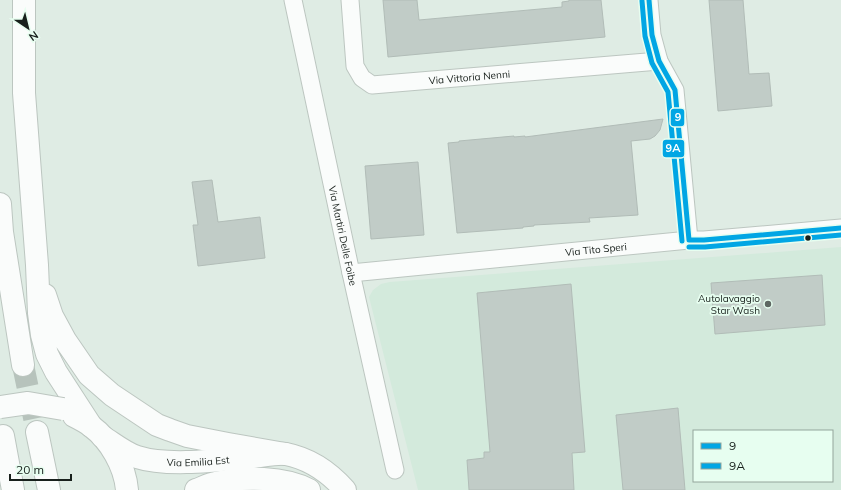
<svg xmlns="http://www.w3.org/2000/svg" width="841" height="490" viewBox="0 0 841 490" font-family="Mulish,sans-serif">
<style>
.built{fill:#d3eadc;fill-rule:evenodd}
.building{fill:#c1ccc7;stroke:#b1bcb7}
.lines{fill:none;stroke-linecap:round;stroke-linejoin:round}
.trunk-tunnel{stroke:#b7c3bc;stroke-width:22;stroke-dasharray:22 11;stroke-linecap:butt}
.minor-casing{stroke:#bcc6c0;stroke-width:19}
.secondary-casing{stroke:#bcc6c0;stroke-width:24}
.primary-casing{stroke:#bcc6c0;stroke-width:24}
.trunk-casing{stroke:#bcc6c0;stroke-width:24}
.minor{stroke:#fafcfb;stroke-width:17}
.secondary{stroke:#fafcfb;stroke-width:22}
.primary{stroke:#fafcfb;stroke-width:22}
.trunk{stroke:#fafcfb;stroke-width:22}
.primary-bridge-casing{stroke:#bcc6c0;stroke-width:24;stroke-linecap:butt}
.primary-bridge{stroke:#fafcfb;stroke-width:22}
.bus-1-casing{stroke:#e7fef0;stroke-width:8}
.bus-2-casing{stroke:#e7fef0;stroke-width:8}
.bus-1{stroke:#01a6e4;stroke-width:5}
.bus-2{stroke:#01a6e4;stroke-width:5}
.bus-dot{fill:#18201c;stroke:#e7fef0;stroke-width:1.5}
.poi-dot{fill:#5e6762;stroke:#e7fef0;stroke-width:1.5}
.labels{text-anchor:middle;stroke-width:3.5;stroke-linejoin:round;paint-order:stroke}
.street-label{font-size:10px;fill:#18201c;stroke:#e7fef0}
.poi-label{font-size:10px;fill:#18201c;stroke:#e7fef0;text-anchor:end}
.line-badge{stroke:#e7fef0;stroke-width:1.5}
.badge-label{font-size:11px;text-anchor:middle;font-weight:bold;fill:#fff}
</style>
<rect width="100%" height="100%" fill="#dfece4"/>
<path class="built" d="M841 247V490H418L369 297 373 290 381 284 390 282ZM694 431H832V481H694Z"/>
<path class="building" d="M383 0H417L419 20 562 7V2L569 1V0H601L605 37 388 57Z
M709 0H743L749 74 769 73 772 106 718 111Z
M663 119 660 130 655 136 650 139 631 141 638 215 589 218 590 222 534 225V226L523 227V228L457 233 448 143 459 142V141L514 136V137L525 136V137Z
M418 162 424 235 371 239 365 166Z
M212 180 218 222 260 217 265 258 198 266 193 225H198L192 182Z
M822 275 825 325 715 334 711 283Z
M571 284 585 452 572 453 574 490H469L467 460 484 458V452H490L477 293Z
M678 408 685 490H623L616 415Z"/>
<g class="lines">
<path class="trunk-tunnel" d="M23 365 37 432"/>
<g class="minor-casing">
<g id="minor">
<path id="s1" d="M293 0 351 273 395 470"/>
<path id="s2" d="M350 0 355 66 362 78 372 85 659 61"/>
<path d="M649 0 652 35 659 61 675 90 689 240"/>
<path id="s3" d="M351 273 689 240H704L841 228"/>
</g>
</g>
<g class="secondary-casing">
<g id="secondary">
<path id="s4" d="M103 437C114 444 125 453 137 457 168 467 220 460 253 457 263 456 276 453 286 454 311 459 329 472 345 490"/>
<path d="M196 490C202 488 209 484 216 483 243 476 285 477 309 490"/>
</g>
</g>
<g class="primary-casing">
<path id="primary" d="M74 416C80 419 86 422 91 426 110 440 125 466 127 490"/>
</g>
<g class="trunk-casing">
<path id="trunk" d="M24 0V93L37 265 39 313 42 335 47 354 56 372 91 426
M0 204 2 232 23 365
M45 295 52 316 65 340 89 375 112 395 157 425 170 430 187 436 228 444 285 454
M37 432 49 490
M3 436 13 490"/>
</g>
<use href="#minor" class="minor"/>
<use href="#secondary" class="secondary"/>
<use href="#primary" class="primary"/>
<use href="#trunk" class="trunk"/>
<g class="primary-bridge-casing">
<path id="primary-bridge" d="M0 407 28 403 63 409"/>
</g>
<use href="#primary-bridge" class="primary-bridge"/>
<g class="bus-1-casing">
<path id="bus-1" d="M649 0 652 35 659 61 675 90 689 240
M689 240H704L841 228"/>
</g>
<g class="bus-2-casing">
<path id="bus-2" d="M642 1 645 36 652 63 668 92 682 241
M689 247H705L841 235"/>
</g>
<use href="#bus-1" class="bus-1"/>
<use href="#bus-2" class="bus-2"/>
</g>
<circle class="bus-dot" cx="808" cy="238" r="3.5"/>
<circle class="poi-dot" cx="768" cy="304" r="4"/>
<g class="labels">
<g class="street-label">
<text dy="4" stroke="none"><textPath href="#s2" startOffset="190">Via Vittoria Nenni</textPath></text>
<text dy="4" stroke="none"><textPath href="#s1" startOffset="241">Via Martiri Delle Foibe</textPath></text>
<text dy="4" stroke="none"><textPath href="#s3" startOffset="246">Via Tito Speri</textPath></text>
<text dy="4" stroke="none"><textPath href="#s4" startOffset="101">Via Emilia Est</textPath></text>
</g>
<g class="poi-label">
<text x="760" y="302">Autolavaggio<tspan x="760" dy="12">Star Wash</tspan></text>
</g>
</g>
<g class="line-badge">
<rect x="670" y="108" width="15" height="19" rx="4" fill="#01a6e4"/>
<rect x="662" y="139" width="23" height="19" rx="4" fill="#01a6e4"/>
</g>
<g class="badge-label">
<text x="678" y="121">9</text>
<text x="673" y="152">9A</text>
</g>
<rect x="693" y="430" width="140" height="52" fill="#e7fef0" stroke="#94a59b"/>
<rect x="701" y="443" width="20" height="6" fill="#01a6e4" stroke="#94a59b"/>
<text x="729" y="450" font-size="12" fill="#18201c">9</text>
<rect x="701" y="463" width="20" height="6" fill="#01a6e4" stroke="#94a59b"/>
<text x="729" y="470" font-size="12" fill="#18201c">9A</text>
<g transform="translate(28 28) rotate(145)" stroke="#e7fef0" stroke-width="3" paint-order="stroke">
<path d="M0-3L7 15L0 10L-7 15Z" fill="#18201c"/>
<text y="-6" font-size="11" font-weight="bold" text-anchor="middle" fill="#18201c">N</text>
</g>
<path d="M10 474v6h61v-6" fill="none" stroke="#18201c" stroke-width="2"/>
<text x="16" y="474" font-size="12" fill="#18201c" stroke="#e7fef0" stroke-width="3" paint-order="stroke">20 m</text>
</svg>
